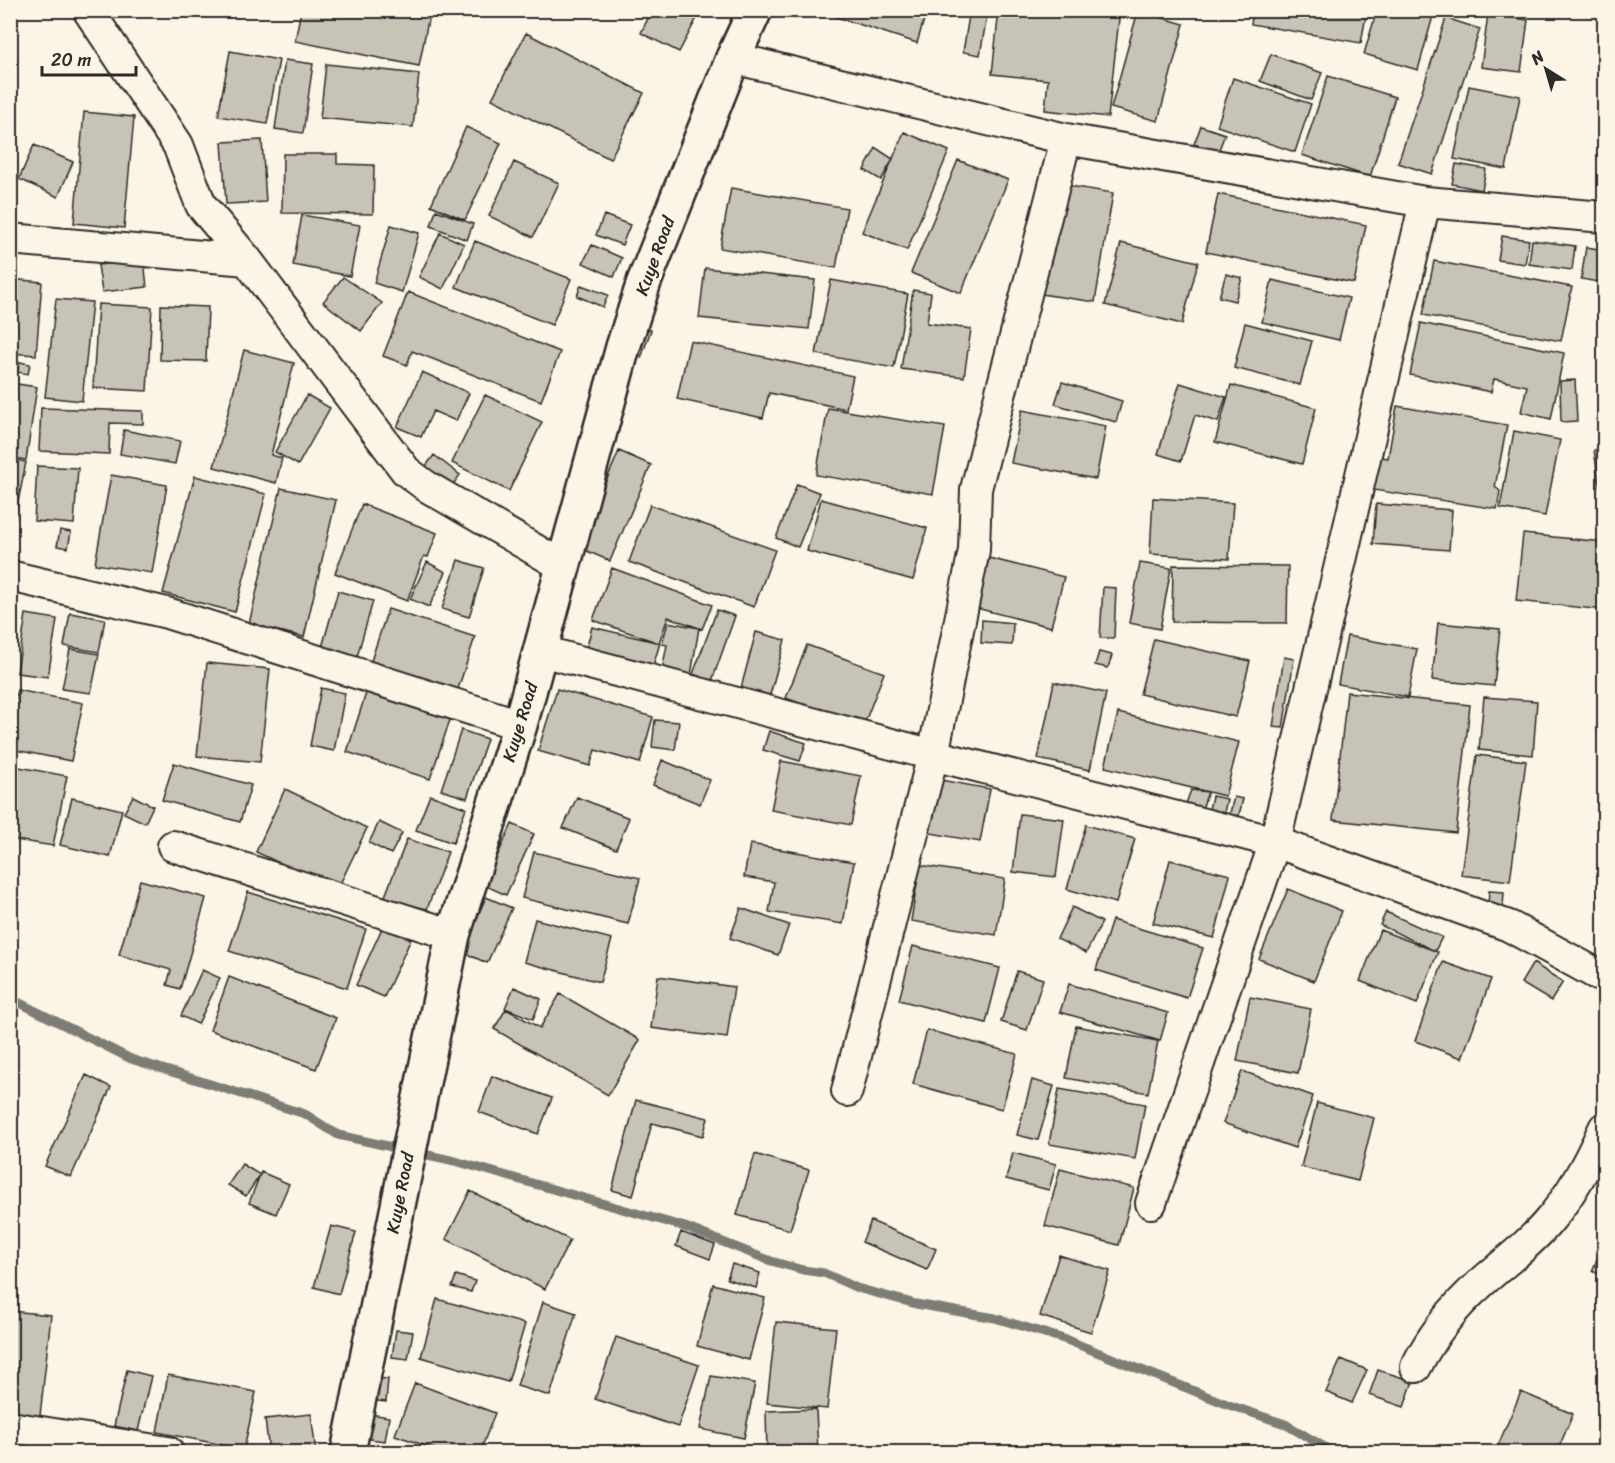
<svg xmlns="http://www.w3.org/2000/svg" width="1615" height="1463" viewBox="0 0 1615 1463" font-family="Sriracha,sans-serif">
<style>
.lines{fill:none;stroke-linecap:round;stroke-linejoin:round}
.stream{stroke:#7d7b74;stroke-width:9}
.building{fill:#c8c3b7;stroke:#2b2b2b;stroke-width:1.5}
.street-casing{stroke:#2b2b2b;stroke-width:34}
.secondary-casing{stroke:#2b2b2b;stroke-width:38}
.street{stroke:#fcf5e5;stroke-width:30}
.secondary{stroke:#fcf5e5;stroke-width:33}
.labels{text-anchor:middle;stroke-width:6;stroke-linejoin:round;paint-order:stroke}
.street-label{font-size:18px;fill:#2b2b2b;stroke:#fcf5e5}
</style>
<rect width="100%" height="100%" fill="#fcf5e5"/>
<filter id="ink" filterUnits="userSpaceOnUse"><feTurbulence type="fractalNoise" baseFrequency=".0167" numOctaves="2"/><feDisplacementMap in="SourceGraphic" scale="12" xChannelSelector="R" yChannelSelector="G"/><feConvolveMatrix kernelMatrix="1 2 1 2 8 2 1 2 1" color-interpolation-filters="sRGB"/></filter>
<g filter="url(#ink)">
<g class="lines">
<path class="stream" d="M10 998 131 1059 305 1114 338 1135 455 1161 685 1227 771 1261 803 1270 824 1273 857 1288 916 1304 995 1318 1067 1340 1229 1405 1285 1424 1333 1452"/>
</g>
<path class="building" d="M301 10H430L419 66 295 41Z
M652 10H692L699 14 679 52 641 33Z
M828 10H927L917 43 827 14Z
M970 10H988L980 55 963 52Z
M999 10H1120L1108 117 1045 110 1048 80 992 74Z
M1253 10H1367L1361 43 1251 24Z
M1377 10H1414L1433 16 1418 70 1364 54Z
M1138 11 1184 24 1158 121 1111 108Z
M1488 14 1528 20 1521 72 1481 67Z
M1446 18 1480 29 1432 174 1398 163Z
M526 33 644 93 610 159 492 99Z
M230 51 279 60 267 124 218 116Z
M1271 54 1322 73 1311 100 1260 81Z
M285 60 313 64 303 133 275 129Z
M326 64 419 74 413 127 320 118Z
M1328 76 1395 97 1370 177 1302 155Z
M1233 78 1311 104 1295 152 1217 126Z
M1469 86 1520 96 1506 169 1454 159Z
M84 112 134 117 124 228 74 223Z
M1201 126 1225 134 1218 152 1194 144Z
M466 127 501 143 465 220 431 205Z
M904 132 949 151 907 250 862 232Z
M262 140 266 202 226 204 222 142Z
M34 145 73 162 58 197 19 179Z
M876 148 893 159 881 180 864 170Z
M283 154H337V164L374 165 373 214 282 213Z
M958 160 1008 180 961 293 911 273Z
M514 162 559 183 533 237 489 216Z
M1456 164 1486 169 1482 190 1452 184Z
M1058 184 1113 193 1095 302 1041 294Z
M731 188 847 208 836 268 720 248Z
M1218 194 1366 225 1354 283 1206 252Z
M436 210 473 224 467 240 431 226Z
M302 215 360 225 350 276 293 265Z
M604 215 630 225 622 245 596 235Z
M391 225 419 233 402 292 374 283Z
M440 233 464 244 443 289 419 277Z
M1502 236 1529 240 1525 264 1498 260Z
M1532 240 1575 246 1572 270 1529 264Z
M475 241 571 279 552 325 456 287Z
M1121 243 1198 262 1182 324 1105 305Z
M592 245 622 258 614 277 583 263Z
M1586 247 1604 250V283L1581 279Z
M144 260 147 287 102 292 98 265Z
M1434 261 1572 287 1561 341 1423 315Z
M705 268 815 280 809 329 699 318Z
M1226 274 1242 278 1235 301 1219 297Z
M343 277 382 303 361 331 323 302Z
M10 279 42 282 36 355 10 353Z
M831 280 908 294 894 368 816 354Z
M1272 280 1349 298 1339 340 1262 322Z
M581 285 608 295 603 307 577 296Z
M913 290 931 293 927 323 971 329 964 377 901 369Z
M408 292 560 352 541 401 412 351 407 365 383 356Z
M56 299 92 302 82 401 45 397Z
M98 304 152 307 147 391 93 388Z
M161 305 208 307 206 361 160 360Z
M1245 323 1312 341 1300 385 1234 368Z
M1421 323 1564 353 1551 419 1521 412 1527 386 1494 379 1491 392 1410 375Z
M642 327 651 330 641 358 632 354Z
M690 341 853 376 846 409 769 393 763 418 677 399Z
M244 350 294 363 271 455 282 458 276 483 214 467Z
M20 362 30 364 28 374 17 372Z
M422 372 469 393 456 421 433 411 421 437 397 427Z
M1575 380 1577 421 1561 422 1560 381Z
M1062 382 1122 401 1116 422 1055 404Z
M10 383 37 387 26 460 13 458 16 437H10Z
M1180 383 1226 397 1218 422 1195 415 1181 461 1158 454Z
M1231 385 1316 408 1302 464 1215 442Z
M307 395 330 408 298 465 275 452Z
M485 395 542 422 509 491 452 463Z
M1397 406 1507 425 1495 487 1500 491 1497 509 1367 489 1373 456 1388 458Z
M41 408 143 411V424L110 423 109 454 39 451Z
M828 408 945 427 933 494 816 475Z
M1022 410 1106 426 1096 479 1011 463Z
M124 430 180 441 175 464 120 454Z
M1514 431 1560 440 1545 516 1500 508Z
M1604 448V509L1603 510 1594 450Z
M619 451 651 465 610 561 578 547Z
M434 455 460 475 449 490 423 470Z
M10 459 26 462 10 543Z
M37 466 78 468 74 524 34 521Z
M111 475 167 485 152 573 95 564Z
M195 476 266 494 235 612 163 593Z
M797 484 820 493 798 547 776 538Z
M281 488 336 500 304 637 249 624Z
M1153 498 1233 503 1229 559 1150 554Z
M821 499 927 528 913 580 807 551Z
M362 504 437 533 428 557 424 556 407 601 335 573Z
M1376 504 1452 510 1449 550 1373 544Z
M650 505 775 550 754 607 629 562Z
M60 530 71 532 68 548 57 546Z
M1523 534 1604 542V610L1516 601Z
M989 558 1064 577 1051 627 976 608Z
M458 560 484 568 469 617 442 609Z
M427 562 446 572 429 607 410 599Z
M1140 563 1171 568 1160 629 1129 623Z
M1173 565 1288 566 1287 623 1172 622Z
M612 568 712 605 702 629 668 617 659 643 593 620Z
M1103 587 1116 588 1114 638H1100Z
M338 591 373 601 356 660 321 651Z
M388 609 475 637 456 695 369 667Z
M717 610 735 616 712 681 693 674Z
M70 613 105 619 99 652 64 646Z
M26 614 57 619 48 677 17 673Z
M982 620 1013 623 1012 645 981 643Z
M668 622 699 628 691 675 662 670 667 645 662 644Z
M1438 623 1500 629 1494 686 1432 680Z
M10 624H16L10 658Z
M592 627 660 643 653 666 586 650Z
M756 632 785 640 770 695 741 688Z
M1347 636 1417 649 1408 697 1338 684Z
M1154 639 1250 661 1236 717 1140 694Z
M807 645 884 673 863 727 786 698Z
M70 649 99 654 91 693 62 689Z
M1099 652 1112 655 1108 668 1095 665Z
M1284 657 1294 659 1283 728 1273 727Z
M207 663 270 669 260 762 197 756Z
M1054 682 1106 693 1090 770 1038 759Z
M321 688 345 693 334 751 310 746Z
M557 689 653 717 640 763 595 750 590 766 538 751Z
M17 690 83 703 71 761 10 749V722Z
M367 690 451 717 430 779 347 752Z
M1347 692 1470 705 1456 833 1333 820Z
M1484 697 1537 701 1533 755 1479 750Z
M1118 713 1239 742 1225 796 1105 767Z
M655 720 679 722 675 750 652 747Z
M461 730 487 739 467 798 441 790Z
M769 731 806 743 800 761 763 750Z
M1477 755 1526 761 1510 881 1461 875Z
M662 760 710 780 700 804 653 785Z
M781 761 861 776 851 825 771 810Z
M174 763 251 785 240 822 162 800Z
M19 767 67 776 53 846 10 839V812Z
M935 779 990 789 980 842 925 832Z
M285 789 367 828 337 890 256 852Z
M1191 790 1208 792 1200 814 1184 809Z
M430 795 466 808 453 843 416 830Z
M133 796 153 806 145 823 124 813Z
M1212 796 1227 799 1223 817 1208 814Z
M577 797 629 818 616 849 563 828Z
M1234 797 1243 799 1238 819 1229 817Z
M72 798 122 810 110 857 60 845Z
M1020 814 1064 819 1056 877 1013 872Z
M379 822 402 833 391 854 369 843Z
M512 824 534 834 506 895 484 885Z
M1086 825 1135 839 1116 903 1067 889Z
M407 839 448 852 427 909 384 899Z
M750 844 854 862 843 924 769 912 774 882 744 877Z
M534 852 640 878 628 924 522 898Z
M1170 860 1230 875 1214 938 1153 923Z
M920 865 1005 879 996 935 911 921Z
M140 880 206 898 180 989 167 985 171 970 119 955Z
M1288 889 1342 911 1314 981 1259 959Z
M1489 891 1504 892 1503 906 1488 905Z
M248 892 366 929 347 988 229 951Z
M486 897 512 908 487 963 462 952Z
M1072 907 1102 922 1086 953 1057 939Z
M741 908 789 925 778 955 730 938Z
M1386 912 1442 937 1435 951 1380 925Z
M535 919 612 939 600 982 524 962Z
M1112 920 1203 948 1187 998 1096 970Z
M383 926 411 939 384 997 356 985Z
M1380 930 1438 952 1417 1004 1360 981Z
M913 946 1000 968 986 1023 899 1000Z
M1443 962 1491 979 1462 1058 1415 1041Z
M1533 963 1563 982 1551 1001 1521 983Z
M202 970 220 978 198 1024 181 1016Z
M1017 971 1043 979 1027 1030 1001 1022Z
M658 976 734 987 727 1038 651 1028Z
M229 977 336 1018 316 1069 210 1030Z
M1069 984 1168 1013 1160 1041 1060 1012Z
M514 987 541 999 533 1019 505 1008Z
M560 994 640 1040 608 1095 494 1029 506 1009 540 1028Z
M1250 997 1311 1009 1298 1073 1237 1061Z
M1076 1026 1158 1041 1148 1093 1066 1078Z
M927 1030 1017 1054 1002 1109 913 1084Z
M1242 1071 1313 1096 1295 1148 1223 1123Z
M86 1075 111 1087 71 1177 45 1166Z
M492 1076 552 1098 538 1134 479 1112Z
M1032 1080 1054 1086 1038 1140 1017 1135Z
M1059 1089 1145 1104 1135 1159 1049 1144Z
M636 1100 708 1118 703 1136 652 1123 633 1196 612 1190Z
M1317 1103 1374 1118 1358 1181 1301 1167Z
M1013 1153 1056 1164 1049 1190 1006 1179Z
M755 1154 809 1170 790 1230 737 1215Z
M242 1164 260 1175 246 1196 228 1185Z
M1060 1169 1134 1188 1119 1245 1045 1226Z
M261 1172 289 1184 276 1214 249 1203Z
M470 1191 570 1240 545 1289 446 1239Z
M871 1221 936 1249 927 1270 862 1242Z
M331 1226 356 1232 339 1294 314 1287Z
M681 1232 715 1245 710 1259 676 1246Z
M1604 1243V1276L1592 1271Z
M1059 1255 1110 1271 1091 1332 1040 1316Z
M732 1264 760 1273 756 1288 727 1279Z
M456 1275 475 1281 471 1292 452 1287Z
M713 1284 765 1298 749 1360 697 1346Z
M437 1299 525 1324 508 1382 421 1357Z
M543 1302 576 1313 550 1396 517 1386Z
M10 1311 51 1315 40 1416 10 1413Z
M776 1322 836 1328 827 1409 767 1403Z
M396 1330 413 1332 408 1359 392 1357Z
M616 1337 699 1365 678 1427 595 1399Z
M1341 1359 1367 1370 1352 1403 1326 1392Z
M127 1370 151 1376 138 1431 114 1426Z
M1378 1370 1413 1381 1404 1407 1369 1395Z
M168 1375 256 1392 244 1449 157 1432Z
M711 1376 755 1383 744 1438 700 1429Z
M370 1378 388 1379 386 1402 368 1400Z
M415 1383 495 1413 480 1452H443L395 1435Z
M1521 1392 1573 1414 1557 1452H1502L1496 1450Z
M816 1409 818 1452H767L766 1411Z
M364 1413 389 1417 385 1441 361 1438Z
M311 1414 316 1452H269L265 1419Z"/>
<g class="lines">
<g class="street-casing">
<path id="street" d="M88 10 178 145 201 205 247 260 406 471 426 486 563 566
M733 58 1066 139 1425 202 1604 217
M10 239 247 260
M10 576 167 613 520 725
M541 651 933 755 1275 842 1509 926 1604 978
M173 846 453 935
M847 1091 933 755 974 550 976 489 1066 139
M1151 1203 1275 842 1425 202
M1416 1367C1432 1335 1453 1308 1480 1284 1503 1263 1528 1246 1548 1222 1572 1194 1589 1162 1604 1128
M10 1427 168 1452"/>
</g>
<g class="secondary-casing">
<path id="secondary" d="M348 1452 453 935 520 725 623 347 644 282 733 58 755 10"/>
</g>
<use href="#street" class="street"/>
<use href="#secondary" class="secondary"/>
</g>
</g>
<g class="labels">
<g class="street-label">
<text transform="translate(655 256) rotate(-70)" y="6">Kuye Road</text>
<text transform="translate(520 722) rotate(-73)" y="6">Kuye Road</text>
<text transform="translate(400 1193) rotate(-79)" y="6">Kuye Road</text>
</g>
</g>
<rect width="1615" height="1463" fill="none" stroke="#fcf5e5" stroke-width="36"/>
<rect x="18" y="18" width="1579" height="1427" fill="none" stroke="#2b2b2b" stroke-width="2" filter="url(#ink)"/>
<g transform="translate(1546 69) rotate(323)" stroke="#fcf5e5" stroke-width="4.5" paint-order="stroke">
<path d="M0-4.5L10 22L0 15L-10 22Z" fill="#2b2b2b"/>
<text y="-9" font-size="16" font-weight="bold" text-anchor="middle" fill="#2b2b2b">N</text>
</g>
<path d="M42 66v9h94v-9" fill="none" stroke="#2b2b2b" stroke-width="3"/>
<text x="51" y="66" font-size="18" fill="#2b2b2b" stroke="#fcf5e5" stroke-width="4.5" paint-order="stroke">20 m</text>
</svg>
